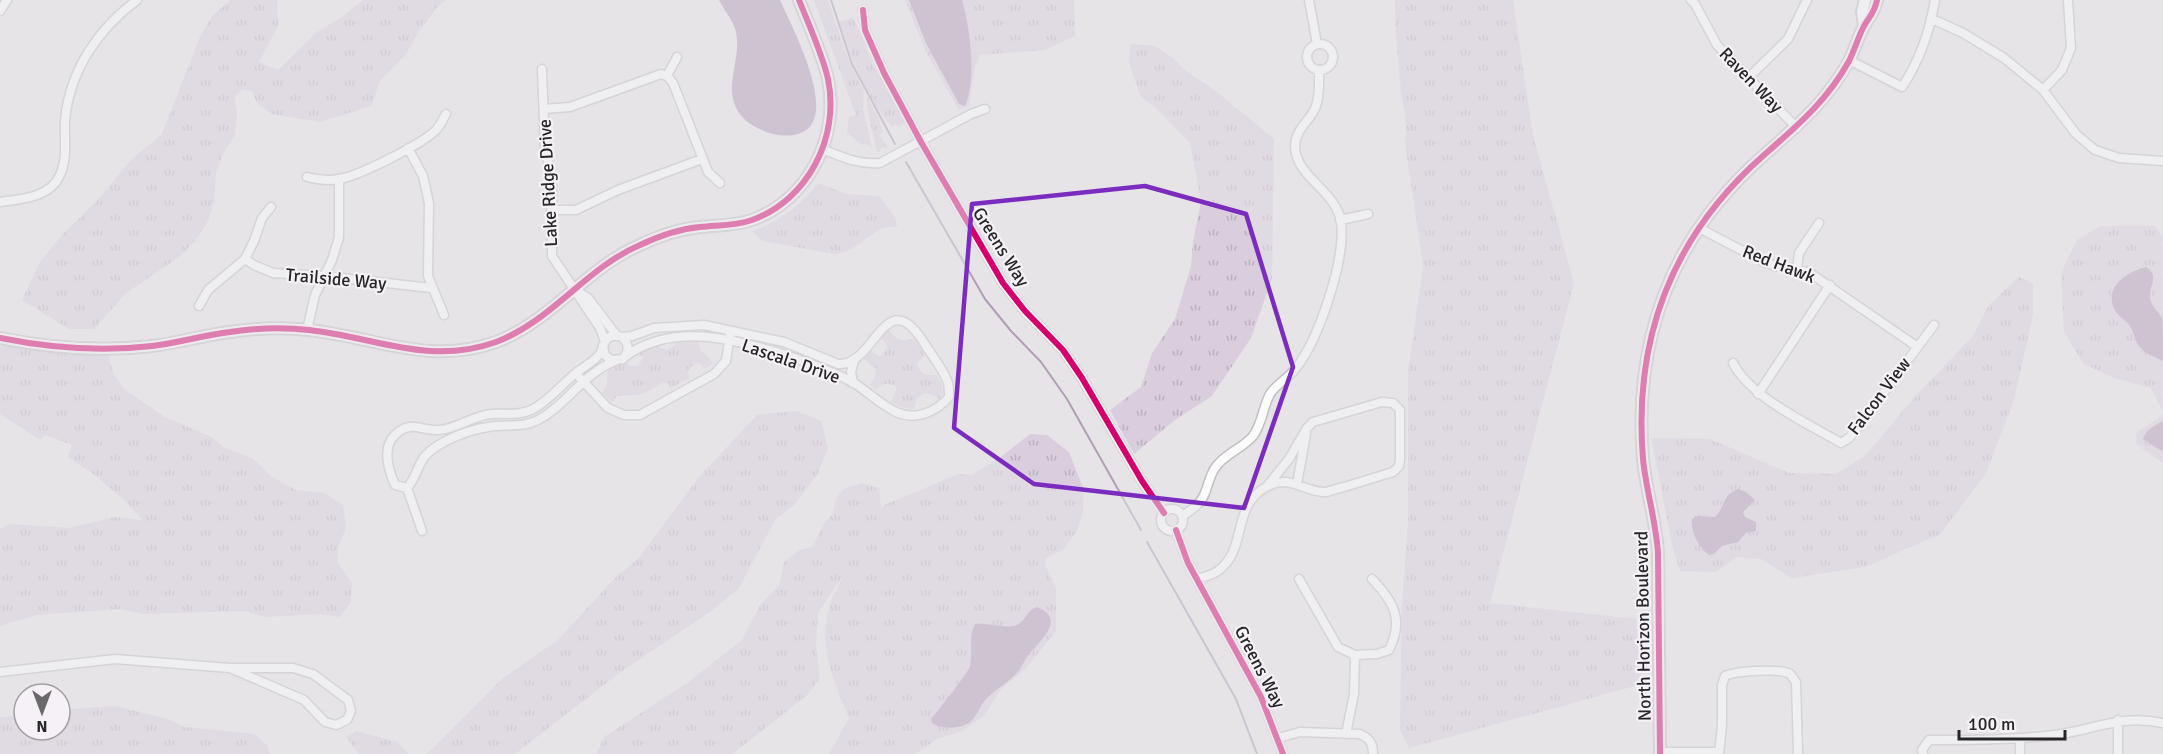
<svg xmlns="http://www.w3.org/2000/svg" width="2163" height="754" viewBox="0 0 2163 754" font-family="Signika,sans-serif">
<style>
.grass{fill:url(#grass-tufts)}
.water{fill:#b29db7}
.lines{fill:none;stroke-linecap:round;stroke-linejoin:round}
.stream{stroke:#b29db7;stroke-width:2}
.minor-casing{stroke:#c2c0c2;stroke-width:11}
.tertiary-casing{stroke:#c2c0c2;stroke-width:14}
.minor{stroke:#fbfbfb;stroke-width:8}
.tertiary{stroke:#fbfbfb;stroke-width:10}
.cycleway-casing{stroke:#f5f1f6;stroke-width:10}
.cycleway{stroke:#d6006c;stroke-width:6}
.marked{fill:none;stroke:#7b2cbf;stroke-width:4.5;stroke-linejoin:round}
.labels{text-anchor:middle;stroke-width:4.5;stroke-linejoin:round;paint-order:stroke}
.street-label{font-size:18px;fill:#272527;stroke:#f5f1f6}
</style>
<defs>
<pattern id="grass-tufts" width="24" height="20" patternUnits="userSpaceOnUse" patternTransform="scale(1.5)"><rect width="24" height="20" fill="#dacede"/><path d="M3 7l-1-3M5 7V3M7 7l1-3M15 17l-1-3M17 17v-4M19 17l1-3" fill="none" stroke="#bbb1be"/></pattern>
</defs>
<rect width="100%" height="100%" fill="#e6e4e7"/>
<path class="grass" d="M231 0H277L278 26 259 62 278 70 317 32 342 17 363 0H446L438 6 419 31 406 54 380 81 371 106 320 122 272 114 257 103 252 91 242 89 235 96 237 114 235 135 225 150 216 172 214 201 208 221 196 240 179 257 126 293 94 329H69L22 300 40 262 63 234 94 204 132 159 162 134 199 39 213 15Z
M814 0H828L847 56 864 91 863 109 872 148 866 144 863 145 847 133 849 117 856 115Z
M905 0H1074L1075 36 1045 50 980 55 975 66 969 106 959 110 927 54Z
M1395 0H1513L1533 136 1574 283 1490 603 1636 619 1642 684 1409 748 1400 730 1402 604 1408 522V371L1423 266 1405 142C1409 125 1403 108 1401 91 1398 60 1395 31 1395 0Z
M852 18 856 24 873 65 905 123 899 127 896 125 892 127C867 97 851 59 839 22Z
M1131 44 1155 46 1173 58 1186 71 1217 92 1274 139 1272 279 1251 338 1212 396 1175 420 1134 454 1110 410 1141 387 1152 353 1175 319 1191 266 1193 241 1201 202 1190 143 1157 109 1140 96 1129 61Z
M867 97 878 117 883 132 879 135 888 148H881L880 151 877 152 867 108Z
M818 183 847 194 879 196 895 217 897 227C873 223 862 252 834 254L763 241 752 231C780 221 800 206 818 183Z
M2100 226H2155L2163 237V412L2151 388 2114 378 2084 364 2064 332 2061 273 2077 240Z
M2019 277 2033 284V315L2013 403 1985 475 1940 534 1865 567 1792 578 1761 559 1737 557 1716 572 1680 571 1673 549 1651 438 1710 439 1789 473 1836 474 1865 456 1913 399 1972 337 1989 305Z
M888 328C895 341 903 343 915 338L925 356 917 363 918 368 925 375H936C942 384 946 391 938 400L934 395 924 393 916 400 914 409 904 408 891 402 897 389 894 385C886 384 881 382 877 390L870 385 875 378 876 369 862 357 869 349 878 356 882 355 888 347 880 337Z
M698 338 700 349 713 363 705 369 699 363H695L688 370 689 378 671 388 667 383H662L643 394 617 396 612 402 602 393 607 384 608 365H620L626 363 630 366H638L643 358 638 352 657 342 660 348 667 350 675 345 677 339Z
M12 346 52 352H107L114 375 124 389 163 416 213 438 223 447 252 458 272 477 296 490 325 493 343 505 346 528 337 550 338 563 352 583 351 603 339 617 319 614 265 617 244 611 143 614 120 609 36 615 0 626V529L9 524 69 528 115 517 143 520 122 498 95 475 68 457 72 445 45 435 40 440 0 414V347Z
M796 411 821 421 828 448 817 475 795 504 775 520 739 588 711 611 618 674 515 754H427L502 679 558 640 615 578 639 558 698 478 757 415Z
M2163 415V463L2137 445 2136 433Z
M1030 434 1047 435 1069 452 1084 490 1083 511 1077 531 1064 549 1045 559 1046 567 1056 588V631L1026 668 1000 690 984 716 960 732 937 739 915 754H829L849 718C833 679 816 644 831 602 834 593 840 585 842 577L818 613 816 647 820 678 808 694 791 708 732 754H596L604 737 690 681 742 640 761 604 780 584 784 562 798 551 812 547 825 522 832 515 836 500 842 490 861 483 879 488 881 510 884 505 949 478 960 474 971 475 997 460Z
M115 706 168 719 184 727 254 734 267 745 270 754H0V718L24 715V730H60V710Z
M356 731 397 742 409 754H359L346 737Z"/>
<path class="water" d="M719 0H780C794 32 855 144 778 135 765 133 746 124 739 113 722 87 742 60 736 32 734 22 724 10 719 0Z
M909 0H962C970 28 977 79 965 106L959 104 926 43Z
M2146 267C2160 276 2149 285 2150 298 2151 306 2158 311 2162 318 2163 324 2163 353 2163 361 2153 356 2143 353 2137 343 2134 337 2133 330 2129 325 2126 320 2120 318 2116 312 2102 289 2125 272 2146 267Z
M2163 421V452L2143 439C2146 429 2154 426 2163 421Z
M1739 489 1746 492 1755 500 1743 512 1745 517 1756 522V531L1746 533 1738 542 1722 546 1714 554 1709 555C1699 548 1690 531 1692 519L1697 516 1715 517C1726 506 1722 494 1739 489Z
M1037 607C1066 618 1042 639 1030 653 1024 660 1022 668 1015 675 1006 684 995 690 986 699 979 706 977 719 967 724 957 729 940 729 932 723L931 719C937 712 969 672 970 666 973 653 968 637 975 624 987 623 1004 628 1014 626 1025 624 1026 610 1037 607Z"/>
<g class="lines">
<path class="stream" d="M831 0 852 64 895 144
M906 162 985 299 1011 331 1041 362 1067 399 1141 530
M1147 542 1236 699 1257 754"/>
<g class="minor-casing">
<path id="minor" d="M1309 0 1317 44
M1691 0 1695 4 1717 45 1797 128
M863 10 865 30 884 73 921 142 1003 283 1025 311 1063 350 1082 378 1142 481 1164 513
M0 11 7 0
M1932 19 1963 33 2004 58 2043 90 2076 134 2095 150 2119 158 2163 161
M1307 57a13 13 0 1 1 26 0a13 13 0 1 1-26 0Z
M677 57 667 76 673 83 708 172 720 183
M1849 60 1902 87C1919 62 1930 29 1935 0
M542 69 545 150 550 169 552 188V256L600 328 605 342
M1748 78 1788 39 1807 0
M2043 90 2062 70 2071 48 2068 0
M544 109 570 107 661 74 667 76
M408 148 423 176 429 203 428 276 444 315
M822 149C842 157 859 165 880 163L971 114 985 109
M307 177C318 180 328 181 339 179 359 176 422 144 436 130 440 126 443 119 446 114
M0 202C21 199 50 198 60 175 68 158 64 138 65 120 70 70 98 29 137 0
M551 210H576L618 190 702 159
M1340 220 1368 214
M1699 228 1741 250 1750 252 1762 261 1775 266 1797 269 1810 273 1916 346
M245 259 254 265 273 273 324 276 431 288
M1797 269 1799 253 1819 223
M575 290 588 298 617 336
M199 306 208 290 245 259 254 241 262 218 271 207
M307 330 315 295 332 260 339 237V179
M622 337 632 336 654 328 704 325 784 342 838 364C876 367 885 278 926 346 933 357 944 370 948 383 949 387 949 393 949 397 936 412 916 421 896 412 881 405 868 392 854 383 833 371 808 363 786 355 735 339 673 322 626 356
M1733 363C1751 398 1807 423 1841 443L1849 438 1856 430 1934 325
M580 378 608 408 624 415H640L714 374 726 361 730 335
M853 383 851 372 854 361
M1758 394 1830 285
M1297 484 1306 434
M407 488 395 485C388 469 381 447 396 434 411 420 422 431 439 430 457 429 472 416 491 414 505 413 518 416 531 410 548 402 562 384 577 372 584 367 593 362 599 355 603 351 603 343 607 339 619 328 636 345 623 359L611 360 605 355 603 346
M407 488C416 479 417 466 425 456 439 441 468 430 488 427 505 424 523 428 538 420 567 405 581 375 615 361
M407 488 422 531
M1161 520a11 11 0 1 1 22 0a11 11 0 1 1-22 0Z
M1183 516C1192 509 1201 504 1205 493 1208 485 1210 475 1215 468 1224 454 1242 449 1253 436 1262 424 1263 407 1270 394 1276 384 1289 378 1296 368 1319 339 1346 259 1341 222 1336 190 1295 177 1295 146 1296 127 1311 121 1316 106 1320 95 1319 82 1319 70
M1176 530 1188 563 1261 697 1283 754
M1197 579C1204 577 1212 575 1218 571 1249 548 1230 505 1268 486 1291 474 1305 493 1326 492 1331 491 1338 488 1344 487 1360 482 1377 477 1393 472L1399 466 1400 459V410L1393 403 1382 402 1313 422 1307 428 1289 459 1268 485
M1299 579 1338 647 1355 655 1377 654 1389 650C1404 620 1394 602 1372 579
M0 672 115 659 230 668H293L313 674 348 700 351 711 347 720 336 725 325 722 304 700 230 668
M2118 720V754
M1346 734 1354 694 1355 655
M1278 738 1300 732 1360 734C1370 739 1373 743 1373 754
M2020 738V754
M1660 752H1719
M1719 754 1722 725V685L1725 676C1735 671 1780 668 1790 674 1791 675 1795 681 1796 682L1798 754
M1923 754 1922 750 1929 740C1971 740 2013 740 2054 735 2095 730 2119 714 2163 723"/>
</g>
<g class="tertiary-casing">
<path id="tertiary" d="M1864 25 1862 12 1865 0
M0 338C50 348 101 352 152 346 178 343 204 335 230 332 256 328 283 327 309 330 375 337 429 366 496 342 552 321 586 268 640 245 659 236 678 229 700 227 718 225 735 226 752 220 808 200 840 137 828 79 823 56 808 23 799 0
M1660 754 1658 553C1656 521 1646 490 1643 459 1633 337 1672 236 1764 155 1797 126 1827 101 1849 61 1854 51 1858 38 1863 28 1869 16 1874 15 1877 0"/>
</g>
<use href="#minor" class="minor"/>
<use href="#tertiary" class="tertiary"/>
<g class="cycleway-casing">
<path id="cycleway" d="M863 10 865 30 884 73 921 142 1003 283 1025 311 1063 350 1082 378 1142 481 1164 513
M0 338C50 348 101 352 152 346 178 343 204 335 230 332 256 328 283 327 309 330 375 337 429 366 496 342 552 321 586 268 640 245 659 236 678 229 700 227 718 225 735 226 752 220 808 200 840 137 828 79 823 56 808 23 799 0
M1176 530 1188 563 1261 697 1283 754
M1660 754 1658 553C1656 521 1646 490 1643 459 1633 337 1672 236 1764 155 1797 126 1827 101 1849 61 1854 51 1858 38 1863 28 1869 16 1874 15 1877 0"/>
</g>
<use href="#cycleway" class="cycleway"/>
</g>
<path d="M0 0H2163V754H0ZM1145 186 1246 214 1293 367 1244 508 1034 484 954 428 972 204Z" fill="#e6e4e7" fill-opacity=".55" fill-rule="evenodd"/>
<path class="marked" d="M1145 186 1246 214 1293 367 1244 508 1034 484 954 428 972 204Z"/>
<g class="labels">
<g class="street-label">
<text transform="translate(1751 80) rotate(46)" y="6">Raven Way</text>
<text transform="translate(548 183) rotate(-93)" y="6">Lake Ridge Drive</text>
<text transform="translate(1001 247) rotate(58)" y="6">Greens Way</text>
<text transform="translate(1779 264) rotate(21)" y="6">Red Hawk</text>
<text transform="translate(336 279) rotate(5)" y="6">Trailside Way</text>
<text transform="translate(791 361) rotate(19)" y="6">Lascala Drive</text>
<text transform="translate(1879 396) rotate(-53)" y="6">Falcon View</text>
<text transform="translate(1643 626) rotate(-91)" y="6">North Horizon Boulevard</text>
<text transform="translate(1260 667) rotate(63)" y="6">Greens Way</text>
</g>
</g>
<g transform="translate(42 712) rotate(180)"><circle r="28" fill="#f5f1f6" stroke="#a39fa3" stroke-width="1.5"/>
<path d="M0-4.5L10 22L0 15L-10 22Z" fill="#6a686a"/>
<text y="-9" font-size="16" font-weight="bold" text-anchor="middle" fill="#272527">N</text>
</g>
<path d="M1959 730v9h106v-9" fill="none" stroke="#272527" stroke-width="3"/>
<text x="1968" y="730" font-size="18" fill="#272527" stroke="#f5f1f6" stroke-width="4.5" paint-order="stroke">100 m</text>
</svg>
